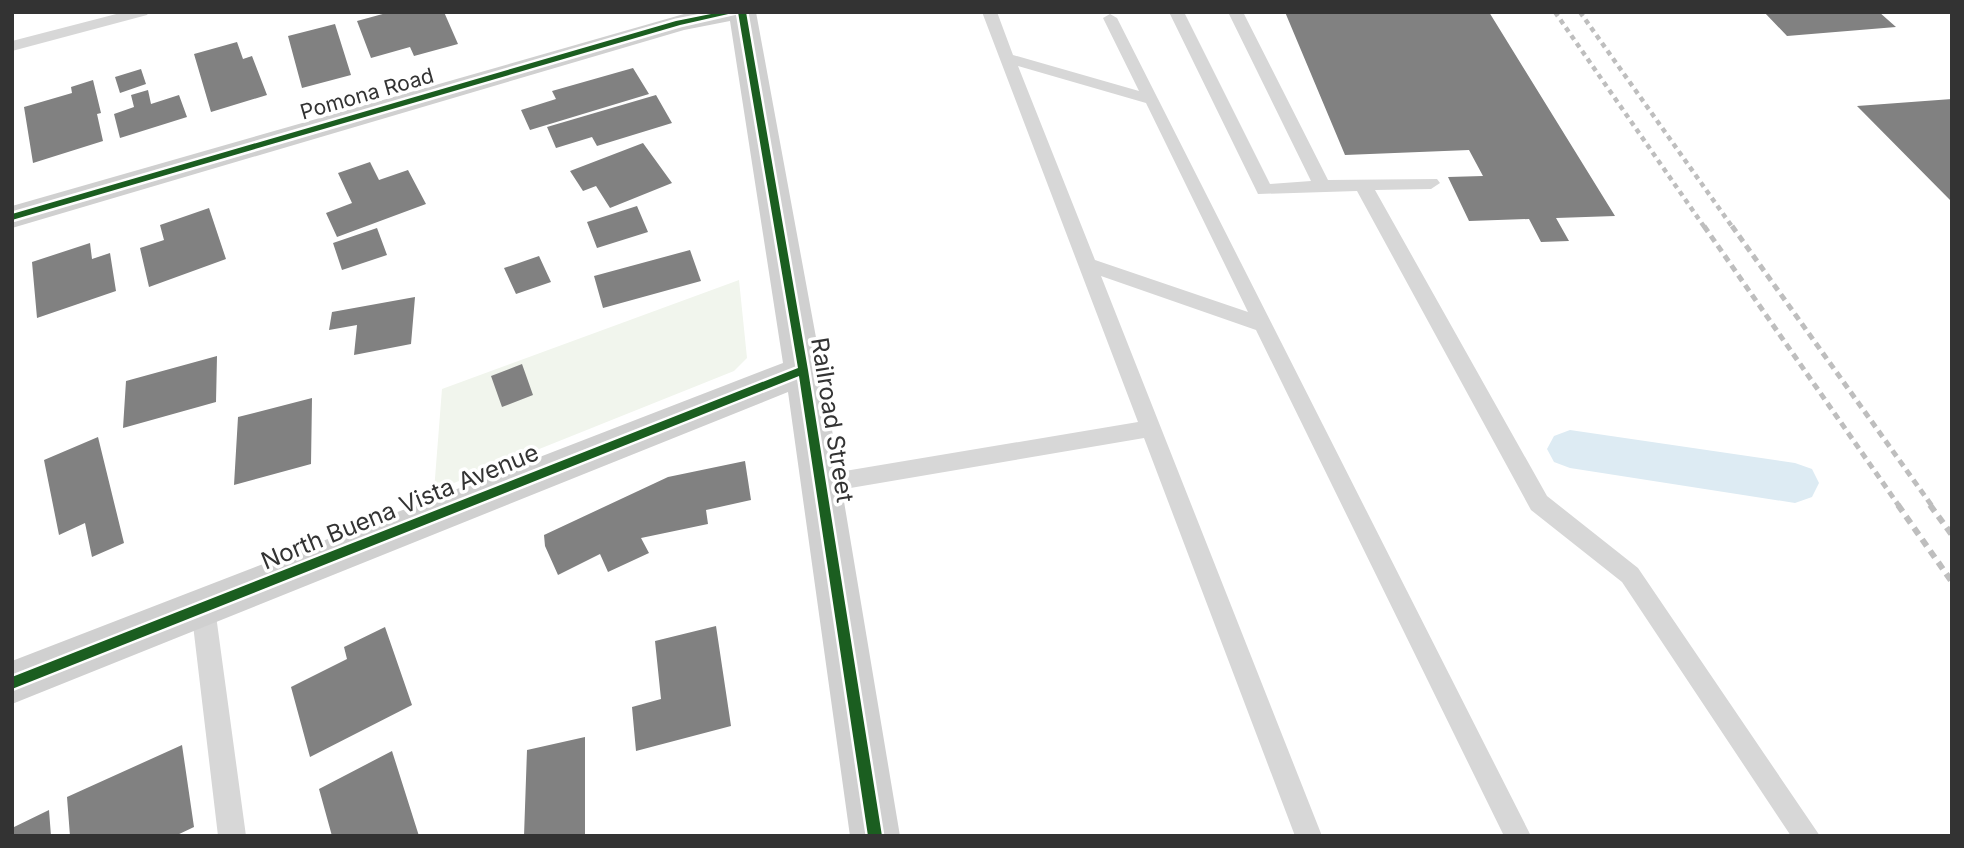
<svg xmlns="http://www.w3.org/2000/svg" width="1964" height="848" viewBox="0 0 1964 848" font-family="Inter,sans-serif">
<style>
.green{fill:#f1f5ed}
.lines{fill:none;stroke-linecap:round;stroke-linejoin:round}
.canal{fill:#ddebf3;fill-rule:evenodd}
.building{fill:#818181}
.lane{fill:#d7d7d7;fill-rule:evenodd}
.secondary{fill:#d0d0d0;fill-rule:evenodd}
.rail-far2{stroke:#bebebe;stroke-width:4.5;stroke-dasharray:5 4.5;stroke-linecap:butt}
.rail-far1{stroke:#bebebe;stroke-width:5;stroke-dasharray:7 5;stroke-linecap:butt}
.rail{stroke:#bebebe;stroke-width:6;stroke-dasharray:8 6;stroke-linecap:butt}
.cycleway-casing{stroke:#fff;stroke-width:5}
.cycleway{fill:#1b5e20;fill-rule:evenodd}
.labels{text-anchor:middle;stroke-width:7;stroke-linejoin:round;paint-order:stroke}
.far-street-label{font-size:21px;fill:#333;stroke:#fff}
.street-label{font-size:24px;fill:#333;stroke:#fff}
</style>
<rect width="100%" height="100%" fill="#fff"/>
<path class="green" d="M739 280 747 358 734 371 434 491 442 389Z"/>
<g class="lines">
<path class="canal" d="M1570 430 1795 463 1812 469 1819 483 1812 497 1795 503 1570 468 1554 462 1547 449 1554 436Z"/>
</g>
<path class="building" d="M390 12H444L458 44 414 56 410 47 371 58 357 21Z
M1285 12H1489L1615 216 1556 218 1569 241 1541 242 1529 219 1469 221 1448 177 1483 176 1469 150 1345 155Z
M1764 12H1879L1896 27 1787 36Z
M335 24 351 75 302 88 288 36Z
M237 42 243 59 252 56 267 95 211 112 194 54Z
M633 68 649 94 530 130 521 110 556 99 552 91Z
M141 69 146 84 120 93 115 77Z
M93 80 101 113 97 114 103 141 33 163 24 107 72 93 71 87Z
M148 90 151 104 179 95 187 117 120 138 114 114 134 107 131 95Z
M656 95 672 123 597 146 592 137 556 148 547 127Z
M1952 99V202L1857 106Z
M643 143 672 183 610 208 596 186 583 191 570 171Z
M370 162 379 180 408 170 426 204 337 237 326 213 352 203 338 173Z
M637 206 648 232 597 248 587 222Z
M209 208 226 259 149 287 140 248 164 240 160 225Z
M377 228 387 255 342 270 333 243Z
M90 243 92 259 110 253 116 291 37 318 32 262Z
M690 250 701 281 603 308 594 276Z
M539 256 551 282 516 294 504 268Z
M415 297 411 344 354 355 357 325 329 330 332 312Z
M217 356 216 402 123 428 126 381Z
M522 364 533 395 502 407 491 376Z
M312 398 311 464 234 485 238 417Z
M98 437 124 543 92 557 85 523 59 535 44 460Z
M745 461 751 500 706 510 708 524 641 538 649 553 608 572 600 554 558 575 545 546 544 535 668 477Z
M716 626 731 726 636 751 632 707 661 699 655 641Z
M385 627 412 705 310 757 291 687 347 659 344 647Z
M585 737V836H524L527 750Z
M182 745 194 827 175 836H70L67 797Z
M392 751 419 836H332L319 789Z
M49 810 51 836H12V828Z"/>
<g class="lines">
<path class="lane" d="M124 12H149L147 15 12 51V41Z
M982 12H997L1013 55 1139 91 1103 18 1110 14 1117 18 1531 836H1504L1256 330 1101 276 1322 836H1295L1144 438 821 493 813 490 810 484 813 478 821 475 1138 422ZM1018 66 1146 103 1248 312 1095 260Z
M1169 12H1184L1270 184 1311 181 1228 12H1243L1328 180 1437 179 1440 183 1431 189 1375 190 1547 496 1638 568 1820 836H1791L1622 582 1531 510 1357 191 1258 194Z
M203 597 211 600 215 608 246 836H218L191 608 195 600Z"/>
<path class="secondary" d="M691 12H756L822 370 900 836H850L788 392 12 704V661L783 363 730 21 684 30 12 228V206Z"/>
<path class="rail-far2" d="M1555 12 1705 228
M1580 12 1733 228"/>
<path class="rail-far1" d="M1704 226 1899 506
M1732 226 1932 506"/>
<path class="rail" d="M1898 505 1952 582
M1930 505 1952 535"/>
<g class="cycleway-casing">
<path id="cycleway" d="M721 12H737L680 25 12 220V214L676 21Z
M738 12H746L808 370 882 836H868L799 376 12 689V677L798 368Z"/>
</g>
<use href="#cycleway" class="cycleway"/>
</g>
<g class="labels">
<g class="far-street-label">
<text transform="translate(367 94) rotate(-16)" y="7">Pomona Road</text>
</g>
<g class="street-label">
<text transform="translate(832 420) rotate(81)" y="8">Railroad Street</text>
<text transform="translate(400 507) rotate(-22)" y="8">North Buena Vista Avenue</text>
</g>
</g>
<rect width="1964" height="848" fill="none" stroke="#333333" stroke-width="28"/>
</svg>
